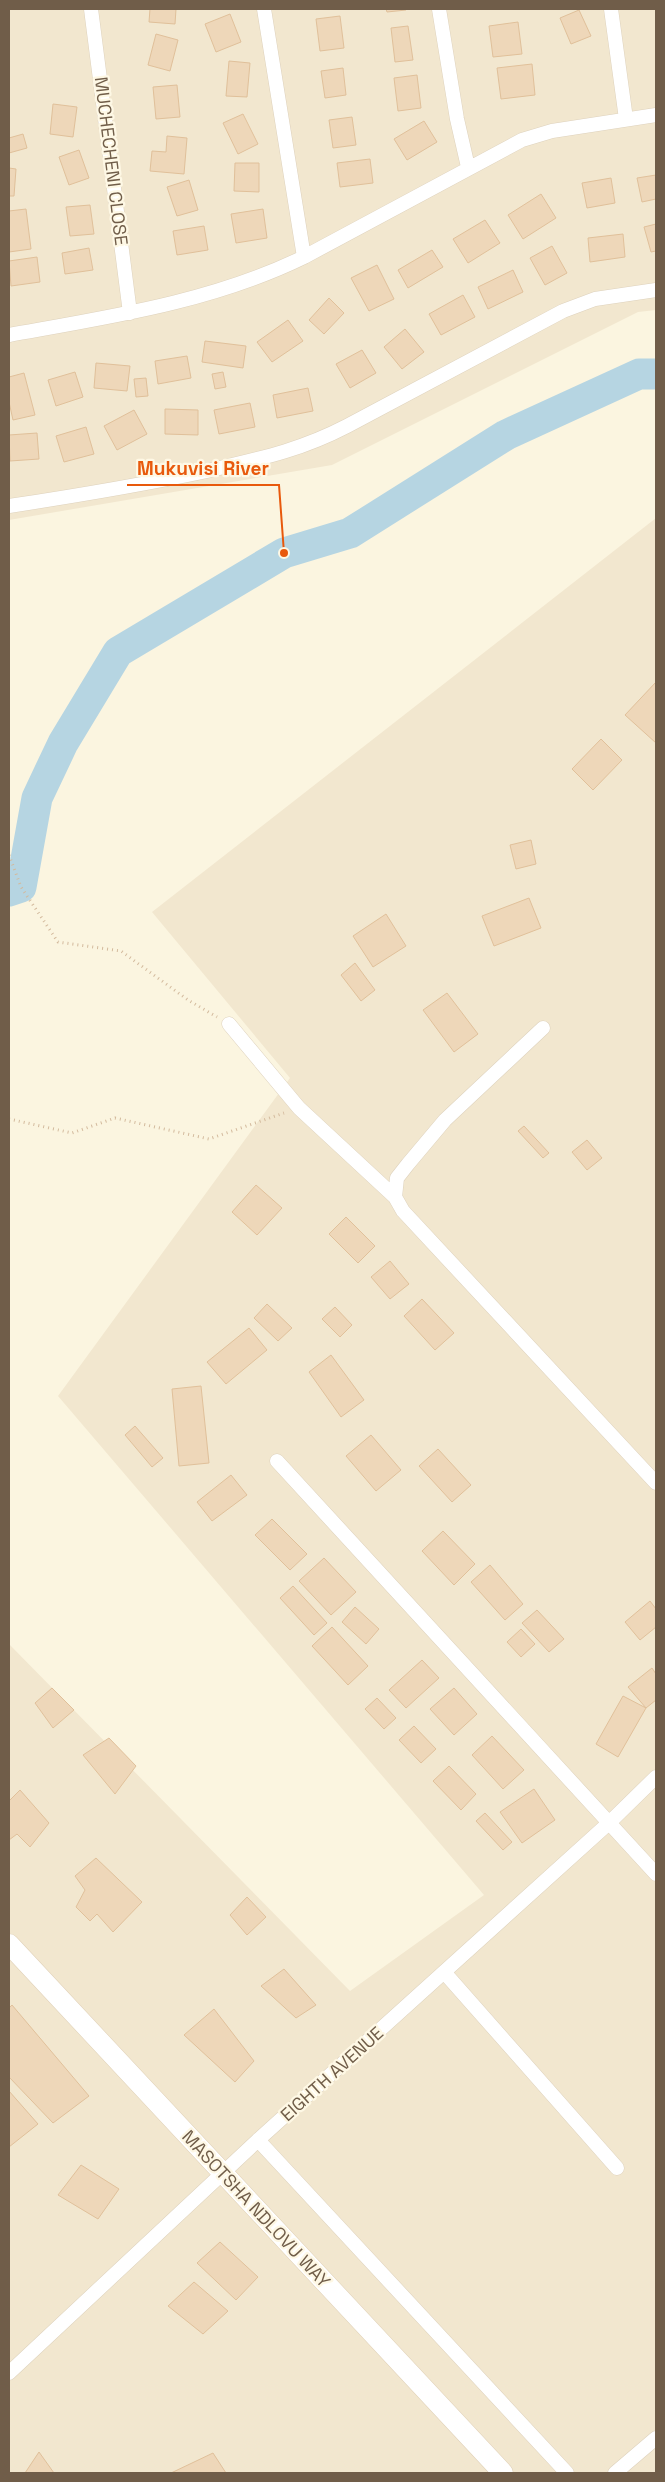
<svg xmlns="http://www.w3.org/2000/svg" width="665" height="2482" viewBox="0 0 665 2482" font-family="'Space Grotesk',sans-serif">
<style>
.residential{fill:#f2e7cf}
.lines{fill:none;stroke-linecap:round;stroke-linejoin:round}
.river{stroke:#b6d5e2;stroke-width:31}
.building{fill:#eed7b9;stroke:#e0c09a}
.street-casing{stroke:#ded2bd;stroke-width:15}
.secondary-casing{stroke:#e0d1b8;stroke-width:21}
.path{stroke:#d3ba9d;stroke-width:3;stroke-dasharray:1 4;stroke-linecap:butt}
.street{stroke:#fff;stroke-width:14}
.secondary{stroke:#fff;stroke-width:20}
.labels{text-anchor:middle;stroke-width:4.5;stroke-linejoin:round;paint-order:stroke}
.street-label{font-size:18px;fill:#705d49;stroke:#fef8e5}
.leader{fill:none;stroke:#e8590c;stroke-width:2}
.callout-dot{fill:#e8590c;stroke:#fef8e5;stroke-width:2}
.callout-label{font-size:19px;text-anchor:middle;font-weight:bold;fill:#e8590c;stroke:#fef8e5;stroke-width:4.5;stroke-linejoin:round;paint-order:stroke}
</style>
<rect width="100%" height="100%" fill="#fbf5e0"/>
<path class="residential" d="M9 9H656V310L638 312 332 465 9 520Z
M656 518V2473H9V1644L350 1991 484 1895 58 1396 290 1078 152 912Z"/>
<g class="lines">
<path class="river" d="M9 891 21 887 37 798 63 743 118 652 284 553 350 533 506 435 639 374H656"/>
</g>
<path class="building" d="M150 9H176L175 24 149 22Z
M386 9H406V10L387 12Z
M579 10 591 36 571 44 560 18Z
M230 14 241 42 216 52 205 24Z
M340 16 344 48 320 51 316 19Z
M518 22 522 54 493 57 489 26Z
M408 26 413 60 395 62 391 28Z
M156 34 178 40 170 71 148 65Z
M229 61 250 63 247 97 226 96Z
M532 64 535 95 501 99 497 68Z
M343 68 346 95 325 98 321 71Z
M417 75 421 108 398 111 394 78Z
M177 85 180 117 156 119 153 87Z
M53 104 77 107 73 137 50 134Z
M243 114 258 144 238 154 223 123Z
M352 117 356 145 333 148 329 120Z
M424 121 437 142 407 160 394 139Z
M23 134 27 148 9 153V138Z
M167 136 187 138 184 174 150 171 152 151 166 152Z
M79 150 89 178 69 185 59 157Z
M370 159 373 183 340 187 337 163Z
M235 163H259V192L234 191Z
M9 168 16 169 14 196H9Z
M656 175V199L642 202 637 178Z
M611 178 615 203 587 208 582 183Z
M189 180 198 210 177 216 167 187Z
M541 194 556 218 523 239 508 215Z
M90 205 94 234 70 236 66 207Z
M26 209 31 249 9 252V211Z
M263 209 267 238 236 243 231 214Z
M485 220 500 243 468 263 453 239Z
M656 224V251L651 252 644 227Z
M204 226 208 250 177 255 173 231Z
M623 234 625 257 590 262 588 238Z
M552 246 567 273 545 285 530 258Z
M89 248 93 270 65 274 62 253Z
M432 250 443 267 408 288 398 270Z
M37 257 40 282 11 286 9 261Z
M377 265 394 299 369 311 351 278Z
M513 270 523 292 488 309 478 287Z
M463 295 475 317 441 335 429 314Z
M329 298 344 313 324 334 309 320Z
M288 320 303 341 272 362 257 342Z
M405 329 424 352 402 369 384 347Z
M205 341 246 346 243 368 202 362Z
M362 350 376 373 350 388 336 364Z
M187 356 191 378 158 384 155 361Z
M96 363 130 366 127 391 94 388Z
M75 372 83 397 56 406 48 380Z
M223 372 226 387 215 389 212 374Z
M24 373 35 415 13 420 9 402V377Z
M146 378 148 396 136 397 134 379Z
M308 388 313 411 277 418 273 395Z
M250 403 255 427 219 434 214 410Z
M165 409 198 410V435L165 434Z
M134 410 147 434 117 450 104 426Z
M86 427 94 454 64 462 56 436Z
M37 433 39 459 10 461 9 435Z
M656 682V743L625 715Z
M601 739 622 760 593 790 572 769Z
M531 840 536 864 516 869 510 845Z
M529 898 541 928 494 946 482 916Z
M386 914 406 946 373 967 353 936Z
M355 963 375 990 361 1001 341 975Z
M447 993 478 1034 454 1052 423 1010Z
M524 1126 549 1153 543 1158 518 1131Z
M587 1140 602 1158 587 1170 572 1152Z
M256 1185 282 1208 257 1235 232 1212Z
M346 1217 375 1246 358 1263 329 1234Z
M390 1261 409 1284 390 1299 371 1277Z
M422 1299 454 1333 435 1350 404 1316Z
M267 1304 292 1328 278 1341 254 1318Z
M335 1307 352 1325 340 1337 322 1319Z
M249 1328 267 1350 226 1384 207 1362Z
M331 1355 364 1400 341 1417 309 1372Z
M201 1386 209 1463 179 1466 172 1389Z
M135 1426 163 1458 152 1467 125 1435Z
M371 1435 401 1470 376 1491 346 1456Z
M438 1449 471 1485 452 1502 419 1466Z
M231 1475 247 1495 212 1521 197 1502Z
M272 1519 307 1554 290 1570 255 1535Z
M443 1531 475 1564 454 1585 422 1551Z
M324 1558 356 1592 331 1615 299 1581Z
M490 1565 523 1604 505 1620 471 1582Z
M293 1586 327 1623 314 1635 280 1598Z
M650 1601 656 1609V1627L640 1640 625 1622Z
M355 1607 379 1629 366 1644 342 1622Z
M537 1610 564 1639 549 1652 522 1623Z
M332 1627 368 1666 348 1685 312 1646Z
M521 1629 535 1644 521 1657 507 1642Z
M422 1660 439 1678 406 1708 389 1690Z
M652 1668 656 1674V1700L646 1708 628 1687Z
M52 1688 74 1710 53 1728 35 1703Z
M454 1688 477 1714 454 1735 430 1709Z
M623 1696 646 1708 618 1757 596 1744Z
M377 1698 396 1718 384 1729 365 1709Z
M414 1726 436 1749 421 1763 399 1740Z
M492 1736 524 1770 503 1789 472 1755Z
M109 1738 136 1766 115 1794 83 1755Z
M449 1766 476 1794 461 1810 433 1781Z
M534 1789 555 1820 522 1843 500 1812Z
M20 1790 49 1823 30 1847 17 1834 9 1840V1801Z
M485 1813 512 1842 503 1850 476 1821Z
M96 1858 142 1902 113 1932 97 1914 90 1921 76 1907 85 1890 75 1876Z
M247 1897 266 1917 247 1935 230 1915Z
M284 1969 316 2005 296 2018 261 1986Z
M12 2005 89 2096 53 2123 9 2077V2008Z
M214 2009 254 2061 235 2082 184 2035Z
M9 2091 38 2124 9 2147Z
M81 2165 119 2189 98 2219 58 2195Z
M220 2242 258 2277 236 2300 197 2263Z
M194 2282 228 2311 203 2334 168 2306Z
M39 2452 54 2473H25Z
M213 2453 226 2473H171Z"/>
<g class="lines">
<g class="street-casing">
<path id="street" d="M91 9 130 313
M264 9 304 257
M439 9 457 119 468 167
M611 9 626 119
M9 335C109 317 212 302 304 257L522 140 552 131 656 115
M9 506C75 496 141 485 207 471 258 459 299 451 347 426L563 311 595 299 656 290
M229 1024 299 1108 395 1197
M543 1028 445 1120 408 1164 397 1178 395 1197 403 1211 656 1483
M277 1461 656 1874
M444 1972 617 2168
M258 2140 567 2473
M9 2373 258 2140 610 1822 656 1777
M615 2473 656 2438"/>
</g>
<g class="secondary-casing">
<path id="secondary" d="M9 1944 503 2473"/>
</g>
<path class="path" d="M9 855 21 887 58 942 121 951 188 1000 217 1017
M9 1119 72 1133 115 1118 209 1139 284 1113"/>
<use href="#street" class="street"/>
<use href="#secondary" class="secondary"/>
</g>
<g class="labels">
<g class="street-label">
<text transform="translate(111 161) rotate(83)" y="6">MUCHECHENI CLOSE</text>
<text transform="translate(332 2074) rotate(-42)" y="6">EIGHTH AVENUE</text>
<text transform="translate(256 2209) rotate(47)" y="6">MASOTSHA NDLOVU WAY</text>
</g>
</g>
<path class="leader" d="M284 553L279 485H127"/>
<circle class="callout-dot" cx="284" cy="553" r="5"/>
<g class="callout-label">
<text x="203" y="475">Mukuvisi River</text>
</g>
<rect width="665" height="2482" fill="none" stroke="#705d49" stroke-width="20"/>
</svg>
